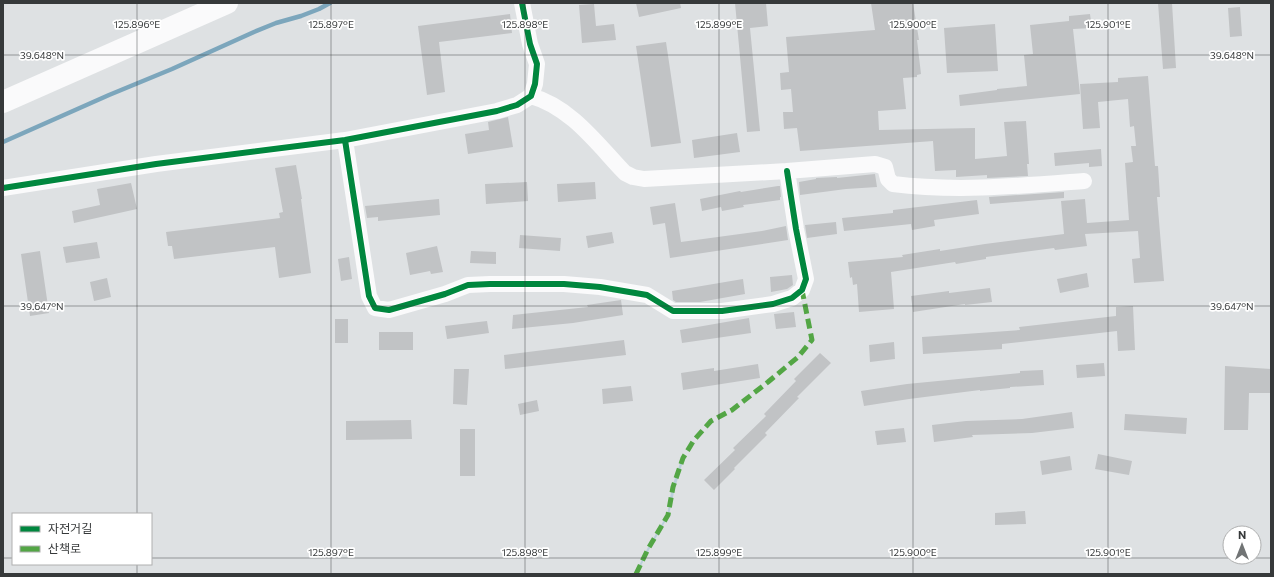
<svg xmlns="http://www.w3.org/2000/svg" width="1274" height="577" viewBox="0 0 1274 577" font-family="Commissioner,'Noto Sans KR',sans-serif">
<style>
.green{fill:#bbd0db}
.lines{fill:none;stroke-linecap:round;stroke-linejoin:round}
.stream{stroke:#7ca6bc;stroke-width:4.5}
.building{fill:#c1c3c5}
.street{stroke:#fafafb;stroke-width:16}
.secondary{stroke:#fafafb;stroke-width:22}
.quiet{stroke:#53a645;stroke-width:5;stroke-dasharray:10 5;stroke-linecap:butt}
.cycleway-casing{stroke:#fff;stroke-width:8}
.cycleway{stroke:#00873e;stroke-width:6}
.ticks{fill:none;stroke:#36393a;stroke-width:1;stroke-opacity:0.45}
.ticks-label{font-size:10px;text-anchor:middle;fill:#36393a;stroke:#fff;stroke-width:3.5;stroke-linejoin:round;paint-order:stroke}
</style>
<rect width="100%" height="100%" fill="#dee1e3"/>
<path class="green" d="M682 457 684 458 675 488 669 515 649 550 637 574H635L647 549 667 515 672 487Z"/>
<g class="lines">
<path class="stream" d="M3 142 109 95 172 69 254 32 276 23 301 16 319 9 330 3"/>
</g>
<path class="building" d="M636 3H680L681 8 639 17Z
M735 3H766L768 26 750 28 760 131 747 132Z
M871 3H913L919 40H917L921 74 917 75V77L903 78 906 109 878 111 879 130 975 128V159L1007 156 1004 122 1026 121 1029 164H1027L1028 176 987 178V175L956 177V170L935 171 933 141 800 151 797 128 784 129 783 112H793L791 89 781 90 780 73 789 72 786 37 875 30Z
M1158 3H1172L1176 68 1163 69Z
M594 4 596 26 614 24 616 40 582 43 579 5Z
M1240 7 1242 36 1230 37 1228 8Z
M510 14 512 33 439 42 445 92 427 95 418 26Z
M1090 14 1092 28 1073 29 1080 94 960 106 959 95 997 90V89L1027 86 1024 55 1033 54 1030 25 1069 21V16Z
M995 24 998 71 947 73 944 28Z
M666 42 681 143 651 147 636 46Z
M1148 76 1155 166H1158L1160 197H1157L1164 281 1134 283 1132 259 1140 258 1138 231 1085 234 1087 246 1055 250 1054 248 986 257V259L956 264 955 262 891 272 894 309 859 312 857 284 853 285 852 277 850 278 848 262 903 257 902 255 940 249V251L985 244 1064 234 1061 201 1085 199 1087 223 1129 220 1125 163 1133 162 1131 146H1136L1134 126 1130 127 1128 99 1098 102 1100 128 1083 129 1080 84 1118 82V78Z
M508 117 513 147 468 154 465 134 489 130 488 122Z
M737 133 740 152 694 158 692 140Z
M1101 149 1102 166 1089 167V163L1055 166 1054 153Z
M296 165 302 199H301L311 273 279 278 275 247 174 259 172 246H168L166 232 280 218 279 213 283 212 275 168Z
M875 174 877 187 846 189 800 195 799 182 816 179V178L837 177V178Z
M527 182 528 201 486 204 485 184Z
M595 182 596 199 558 202 557 184Z
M131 183 137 209 74 223 72 211 100 205 97 189Z
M778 186H780L781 197H780V200L743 205 744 207 722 211 721 207 702 211 700 199 740 191 741 192Z
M1064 192V198L990 204 989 197Z
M439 199 440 215 378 221V217L367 218 365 206Z
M977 200 979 214 934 220 935 226 912 230 911 224 844 231 842 218 893 213V210Z
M675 203 681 242 762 231 786 226 788 240 670 258 665 223 653 225 650 207Z
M836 222 837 234 807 238 805 225Z
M612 232 614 243 588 248 586 236Z
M520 235 561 238 560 251 519 248Z
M97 242 100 258 66 263 63 247Z
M437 246 443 272 431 274 430 271 410 275 406 253Z
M40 251 49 313 30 316 21 254Z
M471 251 496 252V264L470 263Z
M349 257 352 279 341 281 338 259Z
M1087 273 1089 287 1060 293 1057 279Z
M792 275 793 285 787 289 771 292 770 277Z
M107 278 111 297 94 301 90 282Z
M743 279 745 294 700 302H676L673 300 672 291Z
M990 288 992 302 965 305V304L913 312 911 296 949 291V293Z
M621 300 623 315 573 323 512 329 513 315 588 307 587 305Z
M1133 306 1135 350 1118 351 1117 331 1002 344V349L923 354 922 337 1020 330 1019 327 1116 316V307Z
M794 312 796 327 776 329 774 314Z
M749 318 751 333 682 343 680 330Z
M335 319H348V343H335Z
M487 321 489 333 447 339 445 326Z
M379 332H413V350H379Z
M624 340 626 355 505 369 504 355Z
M894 342 895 359 870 362 869 345Z
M820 353 831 363 797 397 799 398 765 433 767 435 734 468 735 469 714 490 704 480 735 450 733 448 766 416 764 414 796 381 794 379Z
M1104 363 1105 376 1077 378 1076 365Z
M758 364 760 378 683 390 681 373 714 368V371Z
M1225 366 1271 369V393H1249L1248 430H1224Z
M454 369H469L467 405 453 404Z
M1043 370 1044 385 1010 387V388L980 391V390L909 399 864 406 861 391 907 384 1020 373V371Z
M631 386 633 401 603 404 602 389Z
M537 400 539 411 520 415 518 404Z
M1072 412 1074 428 1032 433 972 435 973 437 934 442 932 425 966 421 1022 419Z
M1125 414 1187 418 1186 434 1124 430Z
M411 420 412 439 346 440V421Z
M904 428 906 442 877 445 875 431Z
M460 429H475V476H460Z
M1098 454 1132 461 1129 475 1095 469Z
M1070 456 1072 470 1042 475 1040 461Z
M1025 511 1026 524 995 525V513Z"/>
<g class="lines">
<path class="street" d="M531 96C571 107 598 145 625 173L633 177 644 179 787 171 875 164 885 167 888 179 893 184C957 192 1020 186 1084 181
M345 140 369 296 375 308 389 310 445 294 468 285 490 284H564L600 287 647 295 673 311H722L773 304 792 298 802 290 806 279 796 229 787 171
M3 188 156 164 345 140 497 111 517 105 531 96 535 84 537 64 530 44 522 3"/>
<path class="secondary" d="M3 102 227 3"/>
<path class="quiet" d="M636 574 648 549 668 515 673 487 683 458 694 440 711 421 732 410 768 382 798 357 812 340 802 290"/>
<g class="cycleway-casing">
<path id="cycleway" d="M345 140 369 296 375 308 389 310 445 294 468 285 490 284H564L600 287 647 295 673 311H722L773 304 792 298 802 290 806 279 796 229 787 171
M3 188 156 164 345 140 497 111 517 105 531 96 535 84 537 64 530 44 522 3"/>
</g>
<use href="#cycleway" class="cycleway"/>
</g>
<path class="ticks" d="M137 3V514M331 3V574M525 3V574M719 3V574M913 3V574M1108 3V574M3 55H1271M3 306H1271M3 558H13M151 558H1271M137 564V574"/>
<g class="ticks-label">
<text x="137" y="28">125.896°E</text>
<text x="331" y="28">125.897°E</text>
<text x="525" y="28">125.898°E</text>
<text x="719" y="28">125.899°E</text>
<text x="913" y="28">125.900°E</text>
<text x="1108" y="28">125.901°E</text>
<text x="42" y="59">39.648°N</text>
<text x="1232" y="59">39.648°N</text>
<text x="42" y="310">39.647°N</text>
<text x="1232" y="310">39.647°N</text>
<text x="331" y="556">125.897°E</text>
<text x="525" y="556">125.898°E</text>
<text x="719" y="556">125.899°E</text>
<text x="913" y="556">125.900°E</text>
<text x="1108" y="556">125.901°E</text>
</g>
<rect width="1274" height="577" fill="none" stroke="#36393a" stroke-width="8"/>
<rect x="12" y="513" width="140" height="52" fill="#ffffff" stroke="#afb0b0"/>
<rect x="20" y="526" width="20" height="6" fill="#00873e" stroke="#afb0b0"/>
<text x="48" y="533" font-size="12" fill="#36393a">자전거길</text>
<rect x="20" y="546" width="20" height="6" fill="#53a645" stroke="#afb0b0"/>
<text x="48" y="553" font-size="12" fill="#36393a">산책로</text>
<g transform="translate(1242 545)"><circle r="19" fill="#ffffff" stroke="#afb0b0"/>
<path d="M0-3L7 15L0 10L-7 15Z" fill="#717475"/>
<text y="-6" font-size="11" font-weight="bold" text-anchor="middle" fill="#36393a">N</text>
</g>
</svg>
